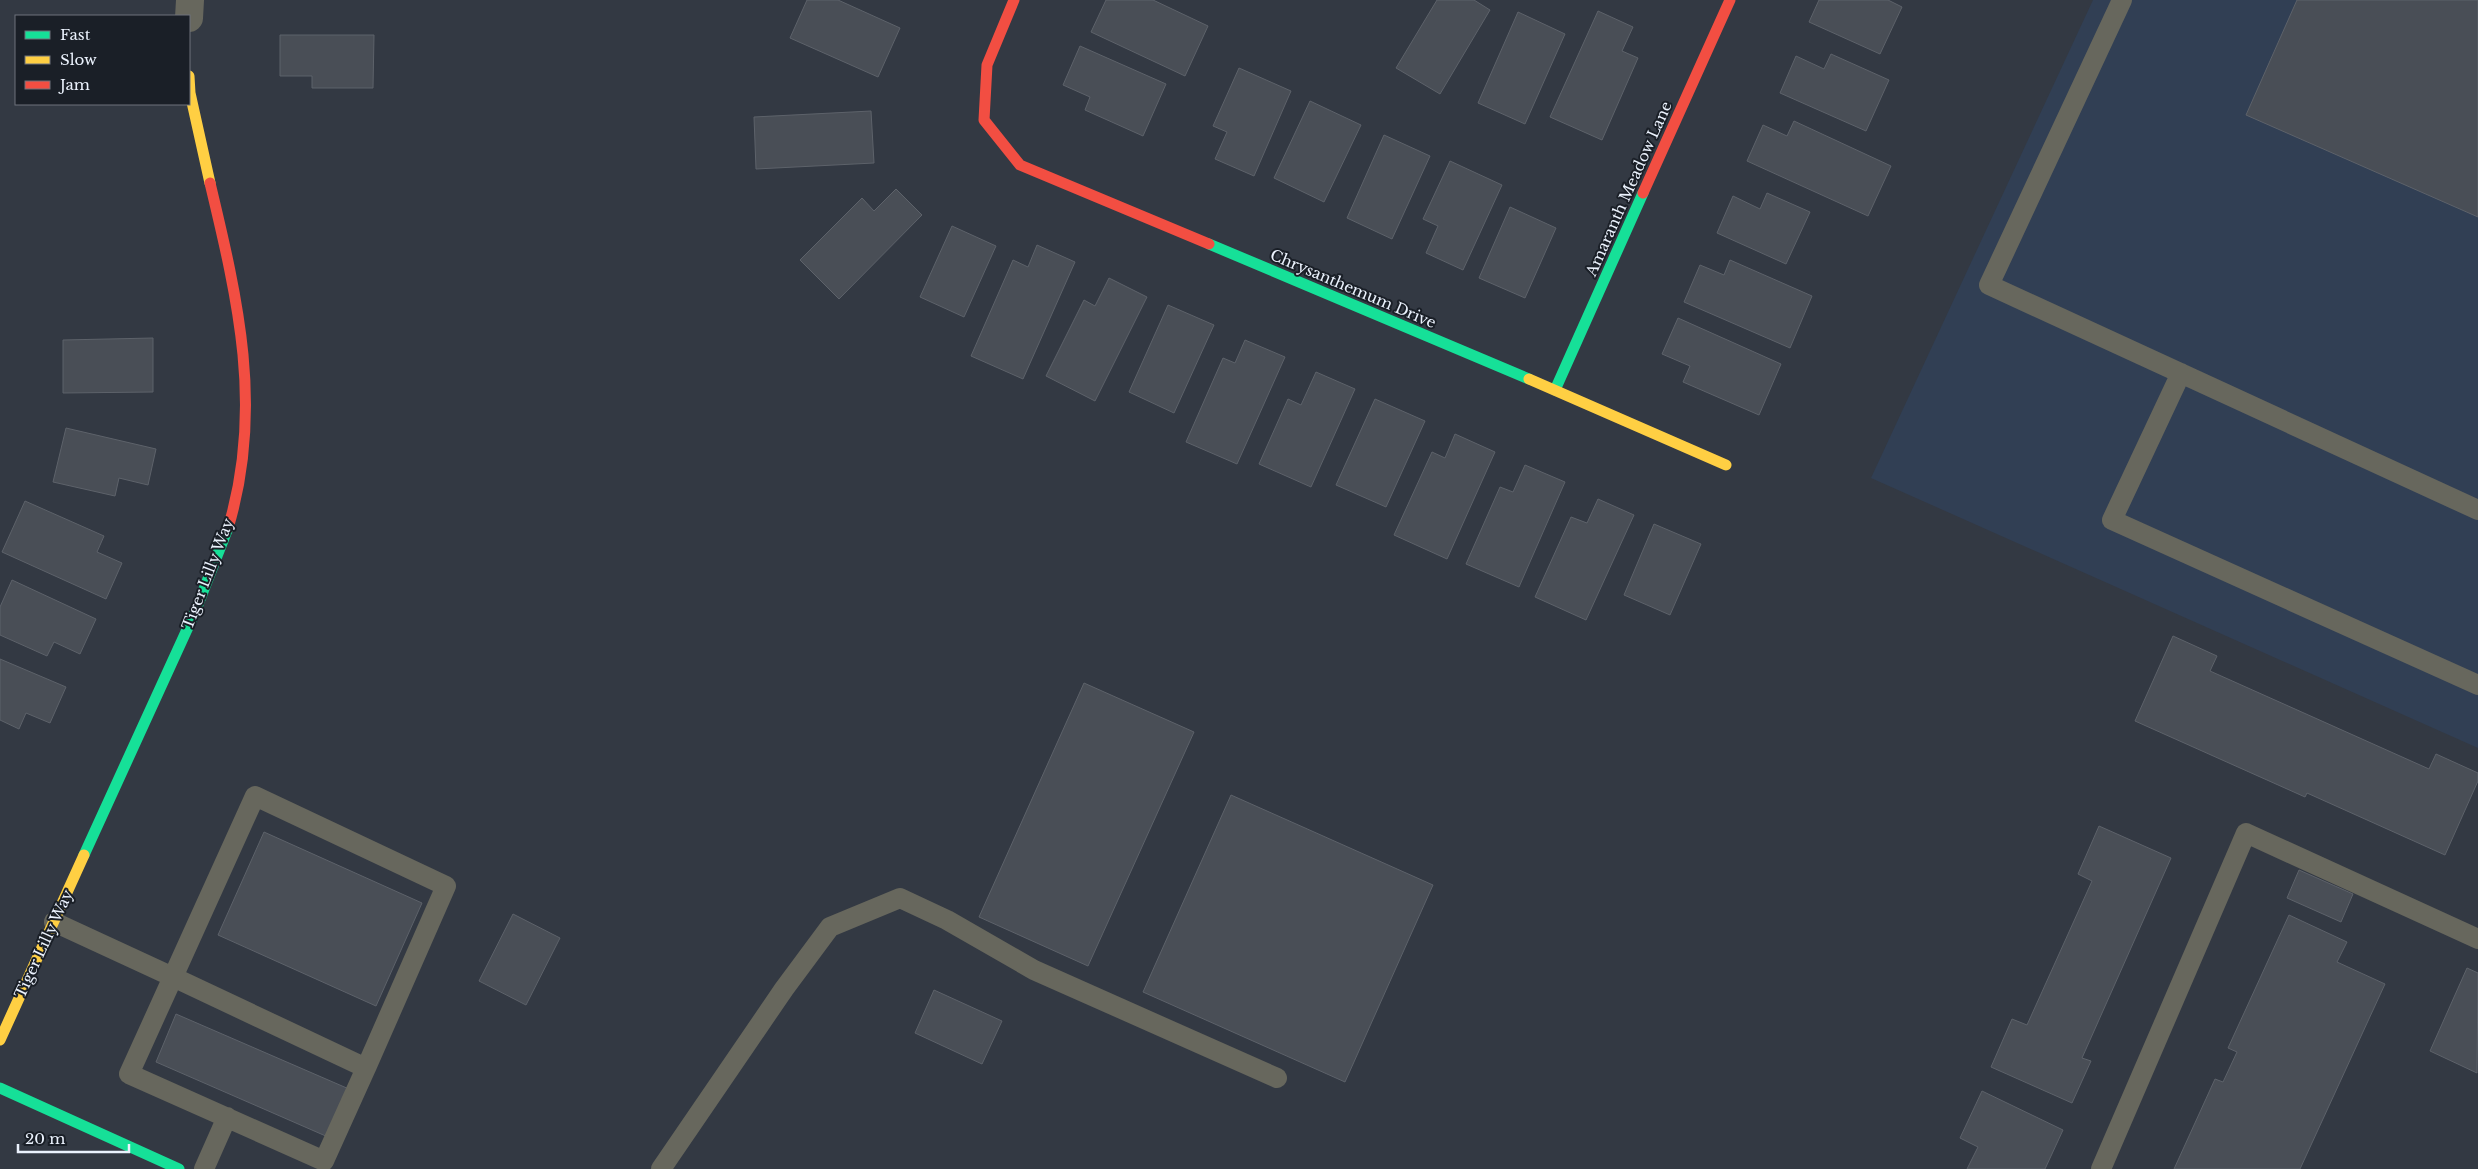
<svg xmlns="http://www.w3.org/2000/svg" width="2478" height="1169" viewBox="0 0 2478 1169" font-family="'Libre Baskerville',serif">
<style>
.built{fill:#313f54}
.building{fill:#494e56;stroke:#5d626a}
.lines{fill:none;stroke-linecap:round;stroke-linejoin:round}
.lane{stroke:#67675d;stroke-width:20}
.street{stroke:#67675d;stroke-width:28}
.fast{stroke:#16e098;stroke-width:11}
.slow{stroke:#ffcf43;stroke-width:11}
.jam{stroke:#f24e42;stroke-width:11}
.labels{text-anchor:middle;stroke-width:4;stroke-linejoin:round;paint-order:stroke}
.street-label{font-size:15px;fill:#ebf2fd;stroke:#1a1f27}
</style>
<rect width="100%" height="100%" fill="#333943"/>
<path class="built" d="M2093 0H2478V748L1871 478Z"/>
<path class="building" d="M807 0H838L900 28 878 77 790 38Z
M1106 0H1153L1208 26 1185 76 1091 32Z
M1437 0H1474L1490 10 1440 94 1396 68Z
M1819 0H1888L1902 7 1880 54 1809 22Z
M2297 0H2478V217L2246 115Z
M1598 11 1633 27 1622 51 1638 58 1602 140 1550 117Z
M1518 12 1565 34 1525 124 1478 103Z
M280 35H374L373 88H312V76H280Z
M1080 46 1166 84 1143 136 1085 110 1090 97 1063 85Z
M1831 54 1889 80 1866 131 1780 93 1796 56 1824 69Z
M1239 68 1291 91 1254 176 1215 159 1227 132 1213 126Z
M1310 101 1361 125 1324 202 1274 178Z
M871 111 874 163 756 169 754 117Z
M1794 121 1891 166 1868 216 1747 161 1763 125 1787 136Z
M1384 135 1430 156 1392 239 1347 218Z
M1450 161 1502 185 1463 270 1426 253 1438 226 1423 219Z
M896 189 922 215 839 299 800 260 862 198 874 211Z
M1767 193 1810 212 1786 264 1717 233 1733 196 1760 209Z
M1510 207 1556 228 1525 298 1479 278Z
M952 226 996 246 964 317 920 297Z
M1037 245 1075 262 1023 379 971 356 1013 260 1028 267Z
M1730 260 1812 296 1790 348 1684 302 1700 265 1724 275Z
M1109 278 1147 297 1095 401 1046 376 1084 300 1095 306Z
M1168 305 1214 325 1174 413 1129 392Z
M1678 318 1781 364 1759 415 1683 382 1690 366 1662 354Z
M153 338V392L63 393V340Z
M1245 340 1285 357 1237 464 1186 442 1223 358 1235 363Z
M1316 372 1355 389 1311 487 1259 464 1288 399 1301 405Z
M1375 399 1425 421 1386 507 1336 485Z
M66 428 156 449 148 485 119 478 115 496 53 482Z
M1455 434 1495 452 1447 559 1394 535 1432 452 1445 458Z
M1525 465 1565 482 1519 587 1466 564 1500 487 1513 492Z
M1598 499 1634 515 1586 620 1535 597 1571 517 1587 523Z
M25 501 104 536 97 552 122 563 106 599 2 552Z
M1654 524 1701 544 1670 615 1624 595Z
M12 580 96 619 80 654 54 642 47 656 0 635V607Z
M2173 636 2217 656 2210 671 2429 769 2436 754 2478 773V781L2445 855 2307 793 2305 797 2135 721Z
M0 659 66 687 50 723 26 713 19 729 0 720Z
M1084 683 1194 732 1088 966 979 917Z
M1231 795 1433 885 1345 1082 1143 992Z
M2099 826 2171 858 2082 1058 2091 1061 2072 1103 1991 1067 2012 1019 2027 1025 2092 881 2078 874Z
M264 832 422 903 376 1006 218 935Z
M2299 870 2353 894 2341 922 2287 898Z
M513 914 560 938 526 1005 479 981Z
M2289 915 2347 942 2337 962 2385 984 2300 1169H2174L2215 1079 2223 1082 2237 1052 2228 1048Z
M2467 968 2478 973 2477 1073 2430 1051Z
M934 990 1002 1021 982 1064 915 1033Z
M176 1014 349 1089 328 1137 156 1062Z
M1982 1091 2063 1130 2045 1169H1967L1978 1147 1960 1138Z"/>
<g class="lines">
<path class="lane" d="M2122 0 1989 285 2478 510
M2181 373 2112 520 2478 685
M54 922 173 977 255 796 446 886 366 1068 173 977 129 1074 324 1161 366 1068
M204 1169 227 1117
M661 1169 784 989 830 927 900 898 947 920 1034 970 1277 1078
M2101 1169 2246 833 2478 939"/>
<path class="street" d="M189 18 190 0"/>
<path class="fast" d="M1209 244 1529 379
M1555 390 1643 193
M84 855 195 612 228 528
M0 1088 179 1169"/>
<path class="slow" d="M189 76 190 93 210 183
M1529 379 1726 465
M0 1040 84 855"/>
<path class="jam" d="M1014 0 987 65 984 120 1020 165 1209 244
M210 183C238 300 264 409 228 528
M1643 193 1730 0"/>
</g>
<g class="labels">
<g class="street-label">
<text transform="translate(1629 189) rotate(-66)" y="5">Amaranth Meadow Lane</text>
<text transform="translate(1353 289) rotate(23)" y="5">Chrysanthemum Drive</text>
<text transform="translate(208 574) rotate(-69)" y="5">Tiger Lilly Way</text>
<text transform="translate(44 944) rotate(-65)" y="5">Tiger Lilly Way</text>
</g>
</g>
<rect x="15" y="15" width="175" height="90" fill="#1a1f27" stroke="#6e737d"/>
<rect x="25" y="31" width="25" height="8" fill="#16e098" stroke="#6e737d"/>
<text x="60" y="40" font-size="15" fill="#ebf2fd">Fast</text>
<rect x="25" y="56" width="25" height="8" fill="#ffcf43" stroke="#6e737d"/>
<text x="60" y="65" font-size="15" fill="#ebf2fd">Slow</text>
<rect x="25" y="81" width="25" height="8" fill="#f24e42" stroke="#6e737d"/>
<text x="60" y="90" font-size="15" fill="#ebf2fd">Jam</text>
<path d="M18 1144v8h111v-8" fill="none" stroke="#ebf2fd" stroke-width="2.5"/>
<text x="25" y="1144" font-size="15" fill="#ebf2fd" stroke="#1a1f27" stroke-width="4" paint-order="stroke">20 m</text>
</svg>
